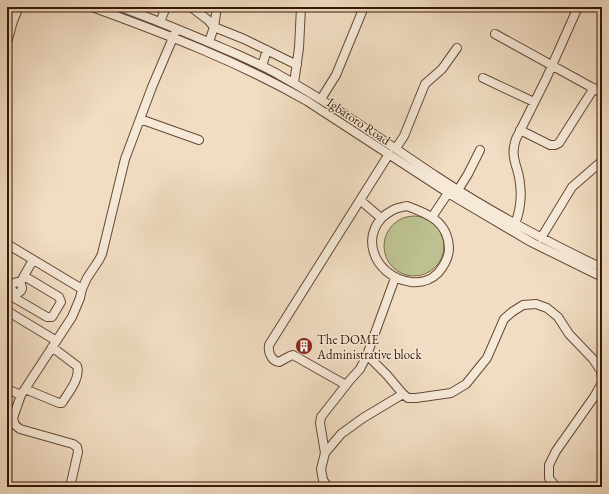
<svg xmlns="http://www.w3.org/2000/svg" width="609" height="494" viewBox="0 0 609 494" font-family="'EB Garamond',serif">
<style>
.green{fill:#bdc091;stroke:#7a6b4b}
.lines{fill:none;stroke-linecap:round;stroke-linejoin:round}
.minor-casing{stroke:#654834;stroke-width:10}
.minor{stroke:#f6e9d8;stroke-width:8}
.labels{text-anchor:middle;stroke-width:3;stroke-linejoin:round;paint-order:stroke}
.street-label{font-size:13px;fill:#361605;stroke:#f6e9d8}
.poi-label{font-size:13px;fill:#361605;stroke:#f6e9d8;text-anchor:start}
</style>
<rect width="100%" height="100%" fill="#f1ddc3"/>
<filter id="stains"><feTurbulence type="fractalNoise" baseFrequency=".005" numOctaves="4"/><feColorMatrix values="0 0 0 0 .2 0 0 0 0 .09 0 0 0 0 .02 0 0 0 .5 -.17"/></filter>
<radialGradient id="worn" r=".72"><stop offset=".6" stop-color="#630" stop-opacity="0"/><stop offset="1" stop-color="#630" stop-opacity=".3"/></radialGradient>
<path class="green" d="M384 246a30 30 0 1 1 60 0a30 30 0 1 1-60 0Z"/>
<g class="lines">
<g class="minor-casing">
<path id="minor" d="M92 7C166 34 239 62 307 101L453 196 531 242 602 277
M120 7C156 20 192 35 227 50 245 58 264 66 281 76 335 106 385 142 436 176 489 211 545 241 602 268
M191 7 208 20 214 27 217 7
M160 22 166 7
M495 34 602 93
M209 42 214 27 244 39 297 65
M7 43 13 21 19 7
M262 66 267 50
M483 78 534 102
M294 83 299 48 301 7
M321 99 336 75 364 7
M140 119 199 140
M520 130 550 145H555L559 143 594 88
M396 148 404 136 425 84 442 69 457 48
M458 190 468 174 480 150
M360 200 381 218
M407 206C429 214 448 222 449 248 449 258 444 266 438 273 430 281 422 283 411 282 372 277 356 229 393 210 397 208 403 207 407 206Z
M432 217 448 193
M515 224C520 211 522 198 520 184 519 167 509 158 516 139L546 79 578 7
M541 238 572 187 602 161
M7 244 82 289
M20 283 33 260
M13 292C20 295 25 289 20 283
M13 292 11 287 12 284 17 282 20 283
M11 296 47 317H52L61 302 59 297 24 276
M7 311 55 340
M367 355 387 375 403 394 408 398H416L451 393 466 384 487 358 504 319 512 312 523 305 536 304 547 308 558 317 569 334 593 359 601 371 602 378
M346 385 293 355 290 356 279 362C271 361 268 352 269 345L389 154
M7 389 21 395
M25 389 59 403H62C68 393 81 378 77 366L52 347
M325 453 341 434 363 418 403 394
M70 487 78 452 77 447 73 444 20 429 15 425 13 418 21 395 72 317 80 298 82 289 87 278 99 260 102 254 125 159 152 87 175 33
M328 487 323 480 321 469 325 453 320 423 321 417 350 380 360 369 367 355 395 278
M556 487 549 478V465L556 451 594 397 602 383"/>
</g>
<use href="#minor" class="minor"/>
</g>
<defs>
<g id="building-disc" transform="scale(0.9)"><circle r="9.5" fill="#8f2418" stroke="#f6e9d8"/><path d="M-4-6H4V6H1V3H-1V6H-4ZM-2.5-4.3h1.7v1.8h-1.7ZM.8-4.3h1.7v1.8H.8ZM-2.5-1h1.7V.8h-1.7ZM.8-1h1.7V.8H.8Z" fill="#fff"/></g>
</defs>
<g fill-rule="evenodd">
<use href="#building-disc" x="304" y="346"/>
</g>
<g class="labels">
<g class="street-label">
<text transform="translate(359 121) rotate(34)" y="5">Igbatoro Road</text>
</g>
<g class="poi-label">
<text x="317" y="344">The DOME<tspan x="317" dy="15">Administrative block</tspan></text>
</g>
</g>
<rect width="609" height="494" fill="none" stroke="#f1ddc3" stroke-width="24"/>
<rect x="8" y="8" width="593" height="478" fill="none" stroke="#361605" stroke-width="2"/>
<rect x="12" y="12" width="585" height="470" fill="none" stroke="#361605"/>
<rect width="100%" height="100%" filter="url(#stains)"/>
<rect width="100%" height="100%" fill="url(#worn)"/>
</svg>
